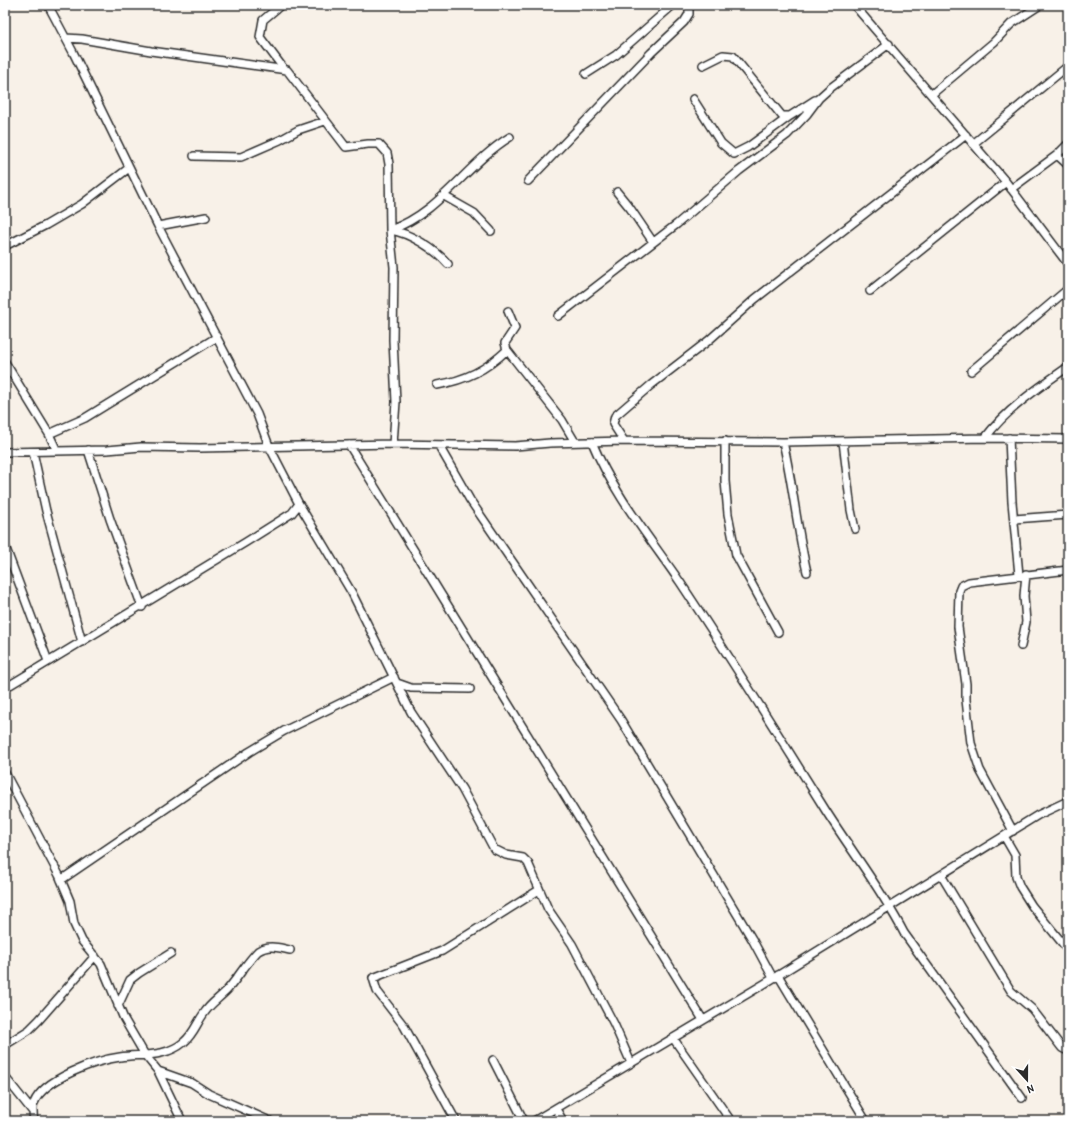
<svg xmlns="http://www.w3.org/2000/svg" width="1073" height="1126" viewBox="0 0 1073 1126" font-family="'Patrick Hand',sans-serif">
<style>
.lines{fill:none;stroke-linecap:round;stroke-linejoin:round}
.street-casing{stroke:#2b2b2b;stroke-width:10}
.street{stroke:#fff;stroke-width:7}
</style>
<rect width="100%" height="100%" fill="#f8f1e8"/>
<filter id="ink" filterUnits="userSpaceOnUse"><feTurbulence type="fractalNoise" baseFrequency=".025" numOctaves="2"/><feDisplacementMap in="SourceGraphic" scale="8" xChannelSelector="R" yChannelSelector="G"/><feConvolveMatrix kernelMatrix="1 2 1 2 8 2 1 2 1" color-interpolation-filters="sRGB"/></filter>
<g filter="url(#ink)">
<g class="lines">
<g class="street-casing">
<path id="street" d="M281 5 263 20 260 37 284 69
M854 5 1006 182 1068 264
M66 38 82 39 151 51 287 70 346 147 368 144H379L387 153 389 164 390 230 394 267 393 340 396 402 393 444
M703 65 723 55 733 56 782 116H790L815 100
M586 74 616 55 673 5
M932 94 994 42 1011 24 1040 5
M693 99 721 143 734 154 748 147 790 116
M973 144 1068 66
M1057 155 1068 144
M194 156 241 157 280 140 298 130 325 121
M528 181 651 53 684 22 689 14V5
M1011 189 1057 155 1068 165
M617 192 630 208 653 242
M444 196 474 213 491 231
M158 226 206 217
M5 246 46 225 82 204 129 168
M448 264C435 249 410 233 390 230 440 213 466 164 510 137
M870 291 1006 182
M508 311 515 328 505 343 507 350 562 420 575 442
M558 316 677 224 739 171 787 135 807 114 819 98 829 89 889 44
M5 362 49 434 57 451
M971 371 1068 289
M437 385C466 380 486 370 507 350
M49 434 85 418 217 337
M985 438C1007 409 1038 388 1068 367
M1009 438 1012 502 1019 575
M624 441 613 424 615 416 651 385 708 341 755 299 966 135
M725 441V481L728 514 736 555 778 632
M843 441 851 510 855 529
M592 442C613 493 649 537 680 582 730 657 778 734 826 811 852 852 882 890 904 933L1022 1098
M783 442C793 485 797 529 807 572
M349 445 703 1020
M439 446 470 500 621 720 752 939 773 978
M88 450 110 519 142 607
M5 452 107 450 141 447 200 448 393 444 515 446 550 443 624 441 783 442 985 438 1068 439
M33 452 46 511 82 642
M299 504 352 593 411 712 462 789 494 849 506 855 523 858 528 863 548 909 572 944 614 1024 631 1063
M1014 519 1068 515
M5 546 48 661
M1021 646 1026 622 1024 596 1026 574
M397 683 411 688 470 689
M5 688 246 542 292 513 299 504 269 446 257 414 158 226 73 52 48 5
M5 773 59 875 70 901 74 924 82 941 101 964 124 1019 145 1055 158 1071 182 1121
M1013 831 980 770 971 743 966 700V684L958 627 959 591 961 586 969 582 1068 570
M1004 836 1015 855 1016 877 1020 887 1032 906 1068 950
M941 875 1011 991 1032 1009 1062 1048 1068 1051
M61 880 249 752 284 731 394 677
M778 975 866 1121
M118 1006 130 980 139 973 171 953
M673 1038 731 1121
M5 1045 29 1030 39 1020 95 956
M493 1060 524 1121
M158 1071 192 1083 209 1094 270 1121
M5 1077 33 1112
M556 1109 563 1121
M34 1121C33 1115 32 1109 34 1103 43 1079 97 1060 120 1057 142 1054 165 1058 184 1042 194 1034 197 1022 205 1012 211 1003 221 997 228 989 239 976 247 962 258 951 269 944 279 948 290 950
M456 1121 404 1026 377 991 373 978 442 951 539 890
M534 1121 764 984 1038 815 1068 801"/>
</g>
<use href="#street" class="street"/>
</g>
</g>
<rect width="1073" height="1126" fill="none" stroke="#fff" stroke-width="20"/>
<rect x="10" y="10" width="1053" height="1106" fill="none" stroke="#2b2b2b" stroke-width="1.5" filter="url(#ink)"/>
<g transform="translate(1027 1080) rotate(159)" stroke="#ffffff" stroke-width="3" paint-order="stroke">
<path d="M0-3L7 15L0 10L-7 15Z" fill="#2b2b2b"/>
<text y="-6" font-size="11" font-weight="bold" text-anchor="middle" fill="#2b2b2b">N</text>
</g>
</svg>
